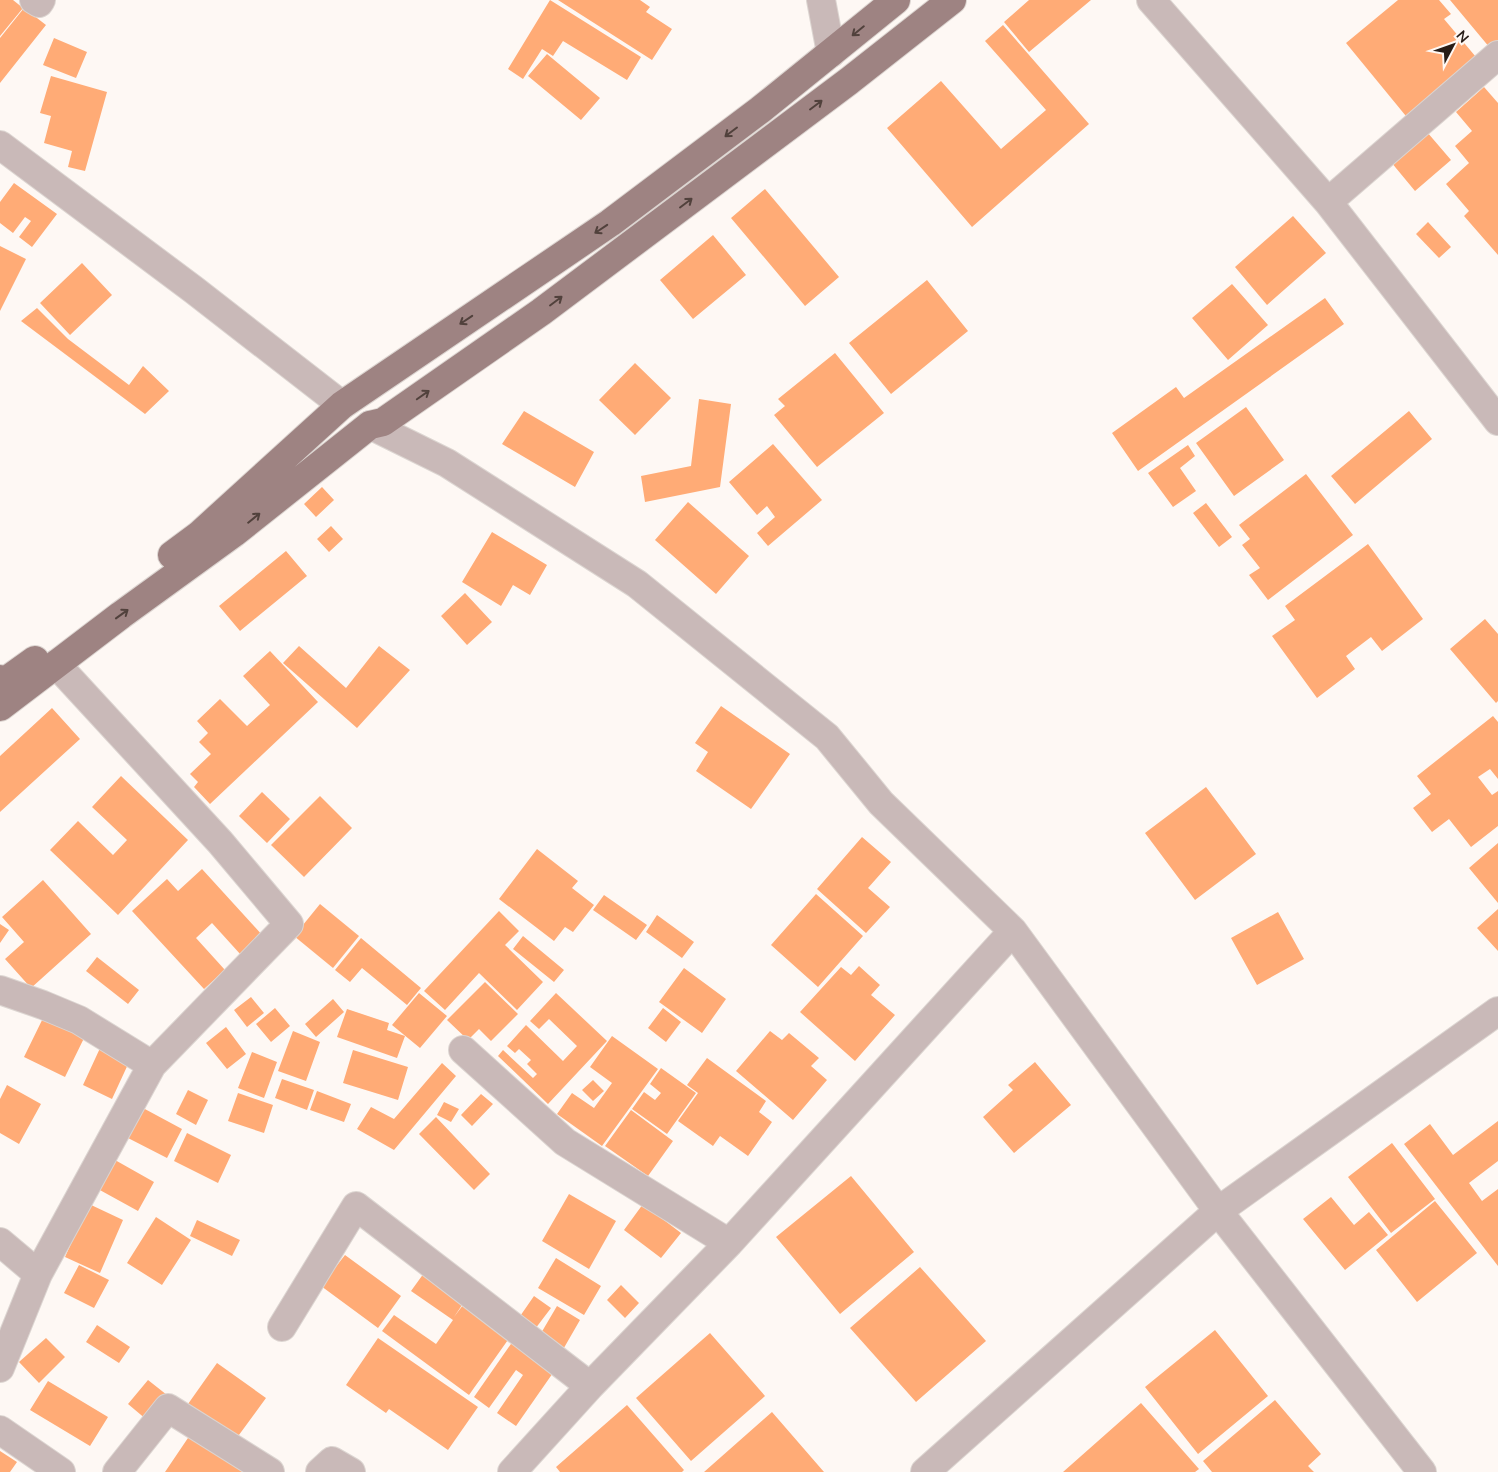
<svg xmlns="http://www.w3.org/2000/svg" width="1498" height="1472" viewBox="0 0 1498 1472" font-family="Mulish,sans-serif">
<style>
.building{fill:#ffab76}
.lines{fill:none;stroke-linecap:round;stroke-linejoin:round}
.minor-casing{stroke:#dcd5d1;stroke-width:30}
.primary-casing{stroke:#dcd5d1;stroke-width:30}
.minor{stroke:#c9b9b8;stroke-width:28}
.primary{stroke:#9e8382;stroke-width:28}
.oneway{stroke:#51413c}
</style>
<rect width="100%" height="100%" fill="#fef8f4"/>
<path class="building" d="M0 0H13L23 8 0 36Z
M550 0 641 57 627 80 563 41 553 56 542 49 523 79 508 69Z
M558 0H640L650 7 646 12 672 29 652 60Z
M1029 0H1091L1029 52 1004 22Z
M1398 0H1439L1451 14 1444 19 1481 63 1410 121 1346 43Z
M1450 0H1498V52L1495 54Z
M24 8 46 25 0 83V38Z
M1003 25 1089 124 972 227 887 128 941 81 1001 149 1046 110 985 41Z
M54 38 87 52 76 78 43 65Z
M547 54 600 98 581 120 528 76Z
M51 76 107 92 85 171 68 167 72 151 44 143 51 116 40 113Z
M1484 87 1498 103V255L1464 216 1469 211 1446 184 1469 163 1455 146 1472 131 1456 112Z
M1421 125 1451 160 1415 191 1386 156Z
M14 183 57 214 32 247 19 237 31 221 25 217 13 233 0 223V202Z
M765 189 839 277 805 306 731 218Z
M1293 216 1326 253 1267 305 1235 267Z
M1428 222 1451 247 1439 258 1416 234Z
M713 235 746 275 693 319 660 280Z
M0 246 26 259 0 311Z
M82 263 112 295 70 335 40 303Z
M927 280 968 331 891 394 849 343Z
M1232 284 1268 325 1228 360 1192 318Z
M1325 298 1344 324 1138 471 1112 433 1176 387 1184 398Z
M37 308 68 339 129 385 143 366 169 391 145 414 21 321Z
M835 353 884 413 817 467 774 415 785 406 778 399Z
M635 363 671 398 635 435 599 400Z
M699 399 731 404 720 487 645 502 641 476 691 466Z
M1246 407 1284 460 1234 496 1196 443Z
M524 411 594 452 575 487 502 444Z
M1409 411 1432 439 1355 504 1331 476Z
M773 444 822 500 768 546 757 533 775 517 767 506 757 515 729 482Z
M1188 445 1195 456 1180 468 1196 491 1173 507 1148 473Z
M1306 474 1353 535 1268 600 1249 575 1260 568 1242 545 1250 539 1239 525Z
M322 487 334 500 316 517 304 504Z
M688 502 749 556 716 594 655 540Z
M1206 503 1232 537 1219 547 1193 513Z
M331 526 343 539 329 552 317 539Z
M492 532 547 565 530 595 513 585 501 606 462 582Z
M1368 544 1423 619 1382 651 1371 637 1346 656 1355 669 1317 698 1272 636 1295 620 1285 606Z
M286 551 307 576 240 631 219 606Z
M465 593 492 622 467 645 441 616Z
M1485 619 1498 634V701L1496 703 1450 649Z
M299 646 346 688 379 646 410 670 357 728 283 663Z
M270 651 318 702 210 804 194 787 198 782 190 774 211 754 199 742 208 733 197 721 220 699 247 726 270 705 243 676Z
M721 706 790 754 751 809 696 771 708 752 695 743Z
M52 708 80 739 0 812V756Z
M1493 716 1498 722V779L1490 769 1478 777 1492 795 1498 791V826L1471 847 1449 819 1432 832 1413 808 1431 794 1417 776Z
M121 776 188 840 118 915 50 850 78 821 113 855 127 840 92 807Z
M1206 787 1256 854 1195 900 1145 833Z
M262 792 290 819 267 843 239 816Z
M320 796 352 828 304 877 271 845Z
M862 837 891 862 868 888 890 907 866 933 817 889Z
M1498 843V903L1469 868Z
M537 849 578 881 572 888 594 905 573 932 565 927 554 941 499 899Z
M202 869 263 936 241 955 212 923 196 938 225 970 204 989 132 911 167 879 178 891Z
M43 880 91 934 31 988 5 959 24 942 2 917Z
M816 894 863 936 818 987 771 945Z
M604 895 647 925 636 940 593 910Z
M320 904 359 936 333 968 294 936Z
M1498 909V951L1477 928Z
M499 911 519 931 505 945 543 982 517 1010 479 973 445 1010 424 991Z
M1278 912 1304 959 1257 985 1231 938Z
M657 915 694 942 682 958 646 932Z
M0 924 9 930 0 943Z
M523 936 564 970 554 982 513 949Z
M361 938 421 988 407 1005 362 968 350 982 335 970Z
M97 957 139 990 128 1004 86 971Z
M859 966 880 985 871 995 895 1015 855 1061 800 1012 841 967 851 975Z
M684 968 726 999 702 1033 659 1002Z
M485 982 518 1014 491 1041 479 1029 468 1040 447 1020Z
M419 993 447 1016 420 1048 392 1025Z
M556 993 607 1041 548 1104 498 1056 503 1050 533 1078 537 1074 527 1064 531 1060 519 1049 515 1053 507 1046 526 1025 563 1061 577 1046 549 1019 539 1029 530 1021Z
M251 997 264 1013 247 1027 234 1010Z
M333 999 344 1012 316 1037 305 1024Z
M275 1008 290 1026 271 1042 256 1024Z
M663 1008 681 1022 666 1042 648 1028Z
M347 1009 389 1023 387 1030 405 1036 397 1058 337 1037Z
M46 1012 87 1032 65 1077 24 1057Z
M226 1027 246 1054 227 1069 206 1043Z
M293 1031 320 1042 306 1081 278 1071Z
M770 1031 782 1040 789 1033 819 1058 811 1066 827 1080 793 1120 736 1071Z
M612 1036 658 1069 602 1146 557 1114 572 1093 594 1108 612 1083 590 1067Z
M101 1046 130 1060 112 1099 83 1085Z
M353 1050 408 1067 398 1100 343 1083Z
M252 1052 277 1062 264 1098 238 1088Z
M707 1058 766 1101 759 1112 772 1122 748 1156 720 1136 713 1146 678 1121 698 1093 687 1085Z
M1035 1062 1071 1105 1014 1153 983 1117 1013 1090 1008 1085Z
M442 1063 456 1076 394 1150 357 1129 371 1107 394 1119Z
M661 1068 696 1093 667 1134 632 1109 644 1092 655 1100 661 1093 650 1084Z
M282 1079 314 1090 307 1110 275 1098Z
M593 1080 604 1091 593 1101 582 1090Z
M7 1085 41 1104 19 1144 0 1133V1099Z
M188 1090 208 1100 196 1125 176 1114Z
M317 1091 351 1104 344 1122 310 1110Z
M238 1093 273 1105 264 1133 228 1121Z
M481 1094 493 1104 472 1126 461 1115Z
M444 1102 459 1109 451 1122 437 1115Z
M143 1108 182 1129 167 1158 128 1138Z
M631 1110 673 1141 648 1176 605 1146Z
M436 1117 490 1174 474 1190 419 1134Z
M1498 1121V1161L1469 1183 1482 1201 1498 1189V1266L1404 1144 1430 1124 1453 1155Z
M187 1133 231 1155 218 1183 174 1161Z
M1392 1143 1435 1199 1391 1233 1348 1177Z
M115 1160 154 1182 138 1211 98 1189Z
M851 1176 914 1252 840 1314 776 1237Z
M569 1194 616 1221 589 1269 542 1241Z
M1331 1197 1354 1225 1369 1212 1388 1235 1345 1270 1303 1219Z
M1435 1201 1477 1253 1417 1302 1376 1250Z
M89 1204 123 1220 100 1273 65 1257Z
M643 1204 681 1233 661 1258 624 1230Z
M156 1217 191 1240 162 1285 127 1263Z
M197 1220 240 1240 232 1256 190 1236Z
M345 1255 401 1296 378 1328 321 1286Z
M556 1258 601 1286 584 1315 538 1288Z
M79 1265 109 1280 94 1308 64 1293Z
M920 1267 986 1341 916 1402 850 1328Z
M424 1273 464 1302 454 1317 463 1305 510 1337 469 1395 382 1331 394 1315 436 1344 453 1320 411 1291Z
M621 1285 639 1303 625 1318 607 1300Z
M534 1296 551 1308 532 1333 516 1322Z
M557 1306 580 1320 561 1353 537 1340Z
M97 1325 130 1347 119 1363 86 1342Z
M1215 1330 1268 1396 1198 1454 1145 1387Z
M710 1333 765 1396 691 1461 636 1398Z
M46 1338 65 1357 39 1383 19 1362Z
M378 1338 478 1407 448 1450 389 1409 386 1413 346 1385Z
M513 1341 555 1370 516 1426 497 1413 523 1375 516 1370 489 1408 474 1397Z
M217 1363 266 1398 236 1439 188 1404Z
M148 1380 167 1395 147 1420 128 1404Z
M48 1381 108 1417 90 1446 30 1410Z
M1275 1400 1321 1454 1308 1466 1314 1472H1212L1203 1461Z
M1141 1403 1199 1469 1195 1472H1063Z
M627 1405 684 1470 682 1472H560L556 1467Z
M772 1412 824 1472H704Z
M190 1435 247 1472H165Z
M0 1451 17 1462 10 1472H0Z"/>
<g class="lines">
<g class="minor-casing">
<path id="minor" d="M34 0 39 3 41 0
M821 0 831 53
M1151 0 1328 202 1498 421
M0 145 194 290 342 405
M1328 202 1498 55
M370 425 447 463 637 584 827 737 881 803 1013 931 1218 1211 1422 1472
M0 990 43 1005 79 1020 152 1065
M463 1050 565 1142 729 1243
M0 1242 38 1274
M282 1327 356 1206 590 1386
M0 1368 38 1274 152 1065 289 924 220 842 56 664
M0 1430 61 1472
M117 1472 168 1408 270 1472
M320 1472 332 1461 351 1472
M512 1472 590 1386 729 1243 1013 931
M925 1472 1218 1211 1498 1011"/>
</g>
<g class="primary-casing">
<path id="primary" d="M172 555 199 535 342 405 610 223 760 110 896 0
M0 679 7 680 35 660
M0 707 121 615 234 533 370 425 383 422 541 312 849 81 952 0"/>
</g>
<use href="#minor" class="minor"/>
<use href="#primary" class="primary"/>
</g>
<defs><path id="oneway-shaft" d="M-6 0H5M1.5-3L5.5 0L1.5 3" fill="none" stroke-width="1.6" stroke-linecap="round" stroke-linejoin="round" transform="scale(1.25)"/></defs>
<g class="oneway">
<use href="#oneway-shaft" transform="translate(858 31) rotate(141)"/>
<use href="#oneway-shaft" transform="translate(816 105) rotate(-37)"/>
<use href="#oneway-shaft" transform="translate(731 132) rotate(143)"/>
<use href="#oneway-shaft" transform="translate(686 203) rotate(-37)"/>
<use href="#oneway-shaft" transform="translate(601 229) rotate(146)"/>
<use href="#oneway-shaft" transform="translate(556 301) rotate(-37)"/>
<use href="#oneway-shaft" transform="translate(466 320) rotate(146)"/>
<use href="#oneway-shaft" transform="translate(423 395) rotate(-35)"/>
<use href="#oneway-shaft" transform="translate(254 518) rotate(-39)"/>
<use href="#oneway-shaft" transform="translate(122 614) rotate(-36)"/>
</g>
<g transform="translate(1453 45) rotate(49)" stroke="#fef8f4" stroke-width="4" paint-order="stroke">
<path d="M0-4L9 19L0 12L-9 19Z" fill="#281d17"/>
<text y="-8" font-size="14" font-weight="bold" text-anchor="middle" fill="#281d17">N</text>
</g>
</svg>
